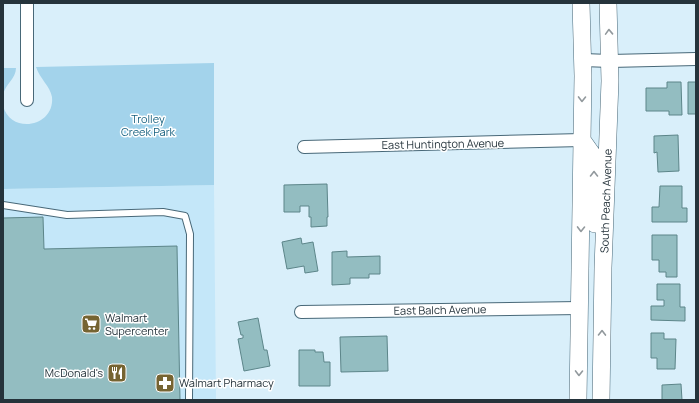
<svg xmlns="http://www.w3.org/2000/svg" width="699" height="403" viewBox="0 0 699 403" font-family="Manrope,sans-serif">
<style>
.built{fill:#c4e7f9}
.green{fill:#a3d3eb}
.building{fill:#93bdc1;stroke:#5c8589}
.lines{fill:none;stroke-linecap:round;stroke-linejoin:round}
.lane-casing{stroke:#486878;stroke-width:8}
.street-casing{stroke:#486878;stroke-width:14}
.secondary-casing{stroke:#486878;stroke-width:18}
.lane{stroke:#fff;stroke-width:6}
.street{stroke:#fff;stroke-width:12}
.secondary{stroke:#fff;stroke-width:17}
.oneway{stroke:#92999d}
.labels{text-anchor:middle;stroke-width:3;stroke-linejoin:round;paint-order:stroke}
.park-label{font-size:11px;fill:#155f7e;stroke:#fff}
.street-label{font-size:11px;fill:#25333b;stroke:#fff}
.poi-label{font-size:11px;fill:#25333b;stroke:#fff;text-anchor:start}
</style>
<rect width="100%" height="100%" fill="#d9effa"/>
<path class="built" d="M214 185 216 400H3V189Z"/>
<path class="green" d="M214 63V185L3 189V106C11 135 55 127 52 97 50 86 40 79 36 67Z
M3 68H16C16 79 5 84 3 95Z"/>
<path class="building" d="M667 82H681L682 115H669V111H646V88H667Z
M688 82H696V114H688Z
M678 135 679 171 658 172 657 152 654 153V136Z
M327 184 328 217H327V226L311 227V217H309V206H300V212H284V185Z
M660 186H682V208H687V222H652V207H659Z
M43 217 44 249 177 246 180 400H3V218Z
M652 235H677V277H666V272H659V260H652Z
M301 238 302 244 313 242 318 271 305 273 304 266 287 269 282 242Z
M347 251V257L380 256V274H369V278H350V284L332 285V252Z
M657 284H680V307H685V321L651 320V306H664V300H657Z
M258 318 264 350H267L270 366 244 371 238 339 243 338V335H241L238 322Z
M651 333H664V339H676L675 369H657V358H651Z
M387 336 388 371 341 372 340 337Z
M299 350H315V352H323L324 362H330V386H299Z
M681 384 682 400H662V385Z"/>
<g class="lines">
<g class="lane-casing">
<path id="lane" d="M3 205 67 215 163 212 185 216 190 234 189 400"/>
</g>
<g class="street-casing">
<path id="street" d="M27 3V100
M583 60 610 61 696 59
M304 147 582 140
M301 312 580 308"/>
</g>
<g class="secondary-casing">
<path id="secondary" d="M582 140 594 157V215L595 224
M578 400 583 76 581 3
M601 400 603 268 610 81 608 3"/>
</g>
<use href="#lane" class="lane"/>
<use href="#street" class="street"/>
<use href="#secondary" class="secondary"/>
</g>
<defs><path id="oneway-chevron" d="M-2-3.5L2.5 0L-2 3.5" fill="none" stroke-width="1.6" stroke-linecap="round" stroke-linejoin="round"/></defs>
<g class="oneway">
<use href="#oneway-chevron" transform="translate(609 32) rotate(-92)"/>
<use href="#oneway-chevron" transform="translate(582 99) rotate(91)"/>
<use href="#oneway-chevron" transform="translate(594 174) rotate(-90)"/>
<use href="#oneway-chevron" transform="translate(581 229) rotate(91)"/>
<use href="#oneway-chevron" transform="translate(602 333) rotate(-89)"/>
<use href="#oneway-chevron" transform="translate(579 373) rotate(91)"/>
</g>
<defs>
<g id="supermarket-square" transform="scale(1)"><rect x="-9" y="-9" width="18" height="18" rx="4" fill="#766432" stroke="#fff"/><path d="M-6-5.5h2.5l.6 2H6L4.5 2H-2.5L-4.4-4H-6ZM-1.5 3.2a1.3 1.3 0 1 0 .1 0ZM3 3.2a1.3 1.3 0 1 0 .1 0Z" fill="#fff"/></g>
<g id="restaurant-square" transform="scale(1)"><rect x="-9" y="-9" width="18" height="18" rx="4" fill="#766432" stroke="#fff"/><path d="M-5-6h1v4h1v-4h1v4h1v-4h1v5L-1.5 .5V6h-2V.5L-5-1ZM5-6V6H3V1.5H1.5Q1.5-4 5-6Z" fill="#fff"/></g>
<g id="pharmacy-square" transform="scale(1)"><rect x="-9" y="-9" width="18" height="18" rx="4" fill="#766432" stroke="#fff"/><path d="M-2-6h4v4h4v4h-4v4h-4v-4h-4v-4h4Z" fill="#fff"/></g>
</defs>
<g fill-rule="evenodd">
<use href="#supermarket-square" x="91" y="324"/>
<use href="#restaurant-square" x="117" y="373"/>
<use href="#pharmacy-square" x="165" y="383"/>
</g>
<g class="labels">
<g class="park-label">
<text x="148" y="123">Trolley<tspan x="148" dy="13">Creek Park</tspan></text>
</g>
<g class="street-label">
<text transform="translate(443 144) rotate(-1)" y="4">East Huntington Avenue</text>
<text transform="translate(606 201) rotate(-88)" y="4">South Peach Avenue</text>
<text transform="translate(440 310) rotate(-1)" y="4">East Balch Avenue</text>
</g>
<g class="poi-label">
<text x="105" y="322">Walmart<tspan x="105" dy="13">Supercenter</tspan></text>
<text x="103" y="377" text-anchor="end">McDonald's</text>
<text x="179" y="387">Walmart Pharmacy</text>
</g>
</g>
<rect width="699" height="403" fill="none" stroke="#25333b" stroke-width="8"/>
</svg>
